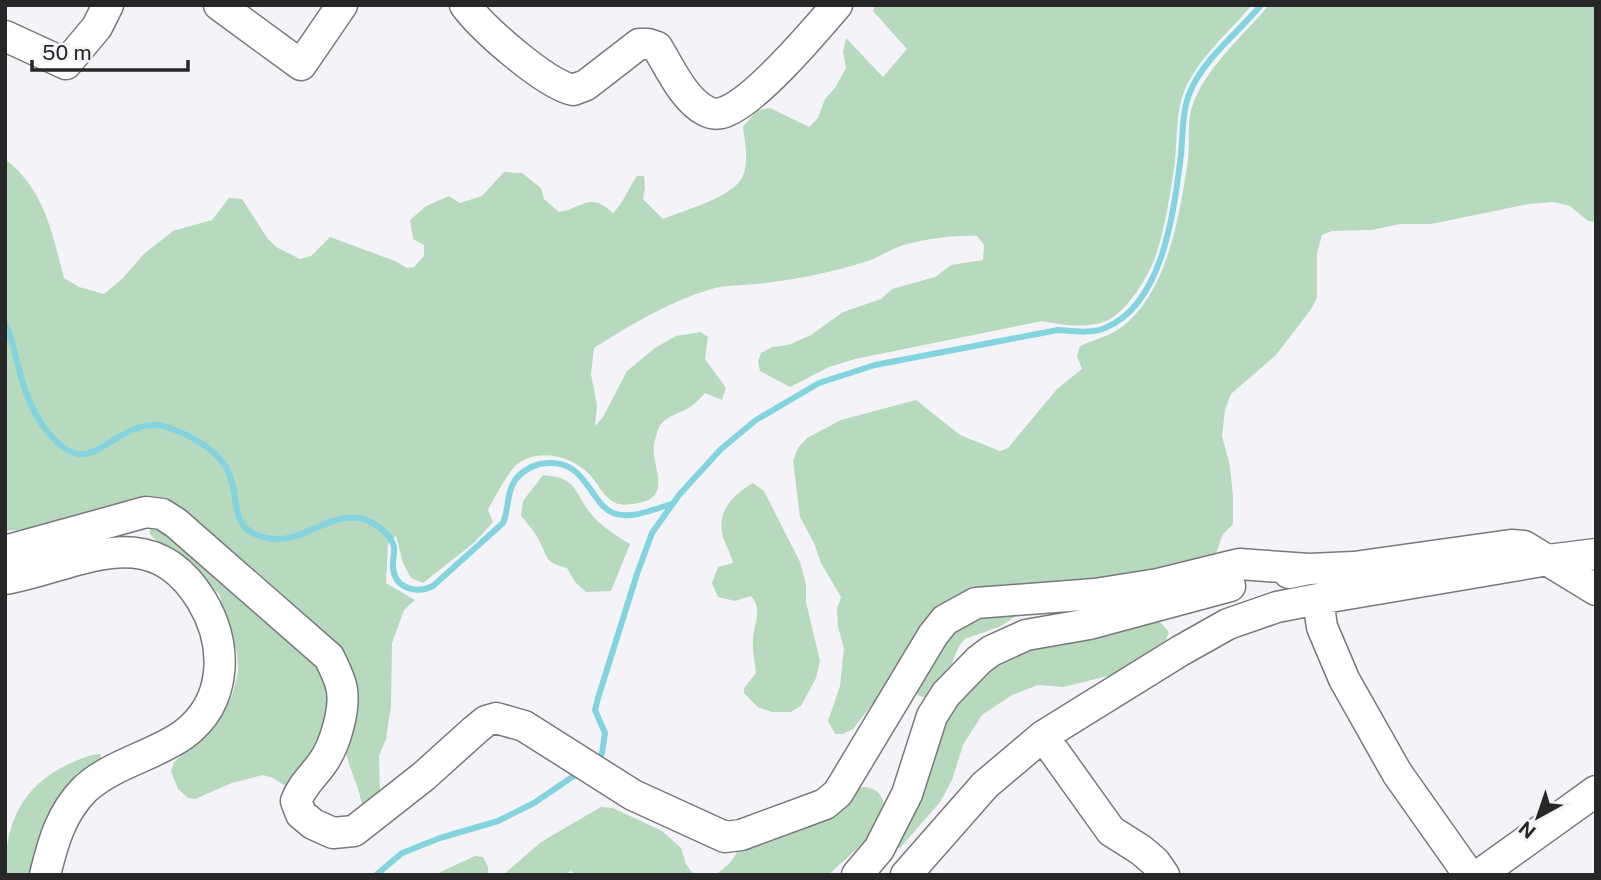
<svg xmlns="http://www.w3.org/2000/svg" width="1601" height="880" viewBox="0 0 1601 880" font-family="'Public Sans',sans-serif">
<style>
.green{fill:#b7d9bd}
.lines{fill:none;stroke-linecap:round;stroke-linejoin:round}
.stream{stroke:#83d4de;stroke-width:6}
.minor-casing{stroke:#79797c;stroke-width:33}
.minor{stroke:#fff;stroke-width:30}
</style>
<rect width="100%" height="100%" fill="#f4f4f8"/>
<path class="green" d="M875 5H1252C1229 32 1192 64 1182 98 1176 118 1177 140 1175 161 1172 186 1164 232 1156 255 1149 276 1126 313 1106 321 1087 329 1062 325 1042 321L855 359 829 367 790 387 760 371 758 361 761 353 772 347 788 345 811 335 843 312 881 299 892 289 935 277 951 265 983 260 984 245 977 236C952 235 922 239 898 247 887 251 876 259 865 262 833 272 798 279 766 283 746 286 727 284 708 290 667 303 630 325 594 348L591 374 597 405 595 426 603 417 627 371 655 348 676 336 701 332 708 337 705 359 726 388 722 400 705 393C701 397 698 401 693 405 682 414 661 415 657 433 655 439 653 447 654 454 655 469 667 493 646 501 640 503 625 506 619 504 606 502 598 483 589 474 572 456 538 447 516 465 509 471 493 500 488 510L493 522 475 542 423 583 411 578 403 563 396 536 388 544 386 583 415 600 404 610 392 643 391 706 386 739 379 756 380 796 367 807 362 805C359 785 348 768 345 747 343 728 348 706 349 686L178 516 5 531V159C45 190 52 233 64 278L79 287 104 294 123 278 144 254 173 231 212 220 229 198 242 199 268 239 276 247 300 259 311 256 330 237 395 261 407 268 414 267 424 256V245L413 239 410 220 426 206 449 196 460 203 482 196 504 172 522 173 541 188 544 199 559 212C583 208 590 191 613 213 624 202 628 189 637 176H644L645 188 643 199 663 219C685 210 734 197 743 176 749 160 745 143 743 127L757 110 770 108 809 127 818 118 825 99 835 88 846 68 843 52 846 38 883 77 907 49 873 11Z
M1269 5H1596V222L1588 221 1570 206 1553 202 1529 204 1431 224H1400L1372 230 1332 231 1322 235 1317 253V297L1312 308 1276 355 1231 394 1225 410 1222 436 1230 466 1233 497V524L1223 534 1213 561 1146 572 999 592 882 692 853 729 843 734H835L828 721 840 686 844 648 838 627 837 609 841 597 821 563 814 543 800 517 793 461 798 448 807 438 841 420 916 400 960 435 1000 451 1008 448 1057 389 1082 369 1077 356 1080 346C1092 340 1108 337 1119 329 1167 296 1180 214 1188 160 1190 144 1187 120 1192 107 1204 69 1244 35 1269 5Z
M543 475C578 478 573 491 591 514 601 526 617 536 630 544L611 591 586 592 575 582 567 568C545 563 548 558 539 540 534 531 528 524 521 516L523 501Z
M753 483 764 491 800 562 806 584V602L820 661 816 678 801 706 791 712H772L758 707 744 693V688L756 673C755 662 752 650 753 639 754 624 763 609 751 596L735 601 718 597 712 583 718 567 733 563C731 554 726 546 723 537 716 512 732 495 753 483Z
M153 521 333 678 328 739 287 787 273 778 263 775 232 783 195 799 188 798 178 789 171 771 174 762 212 728 222 716 232 696 238 672 237 652 224 618 220 595 172 548 157 541 150 534V526Z
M1046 602 1049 605 1046 613 1018 615 1001 626 965 639 959 646 945 680 929 698 919 696 911 687V676L944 629 961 615 1003 605Z
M1139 619 1159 621 1169 632 1166 640 1116 674 1063 687 1038 685 1012 695 982 715 963 745 952 780 940 802 900 848 887 846C912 792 940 710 988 672 1026 642 1092 632 1139 619Z
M100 754 103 763 27 875H5C5 824 21 786 69 764 80 759 88 755 100 754Z
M865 787C872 788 879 791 882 798 895 826 843 858 829 875H714C726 868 737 858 739 844L852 788Z
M601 807 613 808 662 831 681 848 686 864 694 875H576L571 871 563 875H503L541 842Z
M475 856 483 857 488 867V875H434Z"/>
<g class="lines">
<path class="stream" d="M5 324C12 337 14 351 18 365 25 396 37 427 63 447 97 475 122 411 170 428 192 436 222 452 230 476 240 504 229 530 267 538 303 546 328 510 364 519 375 523 391 534 394 547 395 554 392 561 393 568 395 589 417 594 433 586L503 523C509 510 506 495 514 482 519 473 531 466 540 464 586 455 588 502 613 513 630 520 655 509 671 504
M597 762 602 753 605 733 595 710 598 698 637 574 652 533 679 495 721 449 756 420 819 383 875 365 1058 330C1072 331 1091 334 1105 328 1164 304 1174 209 1181 155 1183 134 1182 111 1190 92 1204 58 1238 33 1261 5
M376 875 402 853 440 838 498 821 534 803 581 771"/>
<g class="minor-casing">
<path id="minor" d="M219 5 301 65 342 5
M465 5C483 29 544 83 573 90L586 85 639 44H648L657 47C670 68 684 100 706 111 713 115 721 114 727 111 758 98 814 32 837 5
M5 36 66 64 97 27 108 5
M5 551 146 512 162 514 176 523 329 657C333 665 337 673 340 682 348 704 335 747 321 765 312 777 301 787 296 801L301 814 313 824 333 833 354 831 424 776 475 730 486 721 496 718 524 726 633 795 725 837 741 835 809 810 825 804 838 793 933 635 945 620 976 603 1095 594 1158 584 1239 564 1309 569
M1289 573 1309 569 1354 567 1511 545 1524 546 1596 590
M5 579C78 566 150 515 202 601 228 645 228 702 183 735 153 756 112 764 85 789 61 813 53 842 45 875
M1318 599 1322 627 1344 679 1397 773 1469 875
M1043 736 1111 831 1141 850 1155 862 1164 875
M857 875 879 849 907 794 932 716 946 694 979 660 991 651 1026 635 1089 624 1230 586
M906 875 985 785 1043 736 1180 651 1228 624 1277 607 1318 599 1548 560 1596 554
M1479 875 1596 791"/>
</g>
<use href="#minor" class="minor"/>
</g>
<rect width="1601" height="880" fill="none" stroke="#272728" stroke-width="14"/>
<g transform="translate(1538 817) rotate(220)" stroke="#f4f4f8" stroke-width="5" paint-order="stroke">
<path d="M0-5L12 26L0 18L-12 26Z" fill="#272728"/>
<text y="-10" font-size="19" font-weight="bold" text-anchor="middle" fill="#272728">N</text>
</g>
<path d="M32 60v10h156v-10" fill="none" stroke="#272728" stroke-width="3.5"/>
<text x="42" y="60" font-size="21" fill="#272728" stroke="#f4f4f8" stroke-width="5" paint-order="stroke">50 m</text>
</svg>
